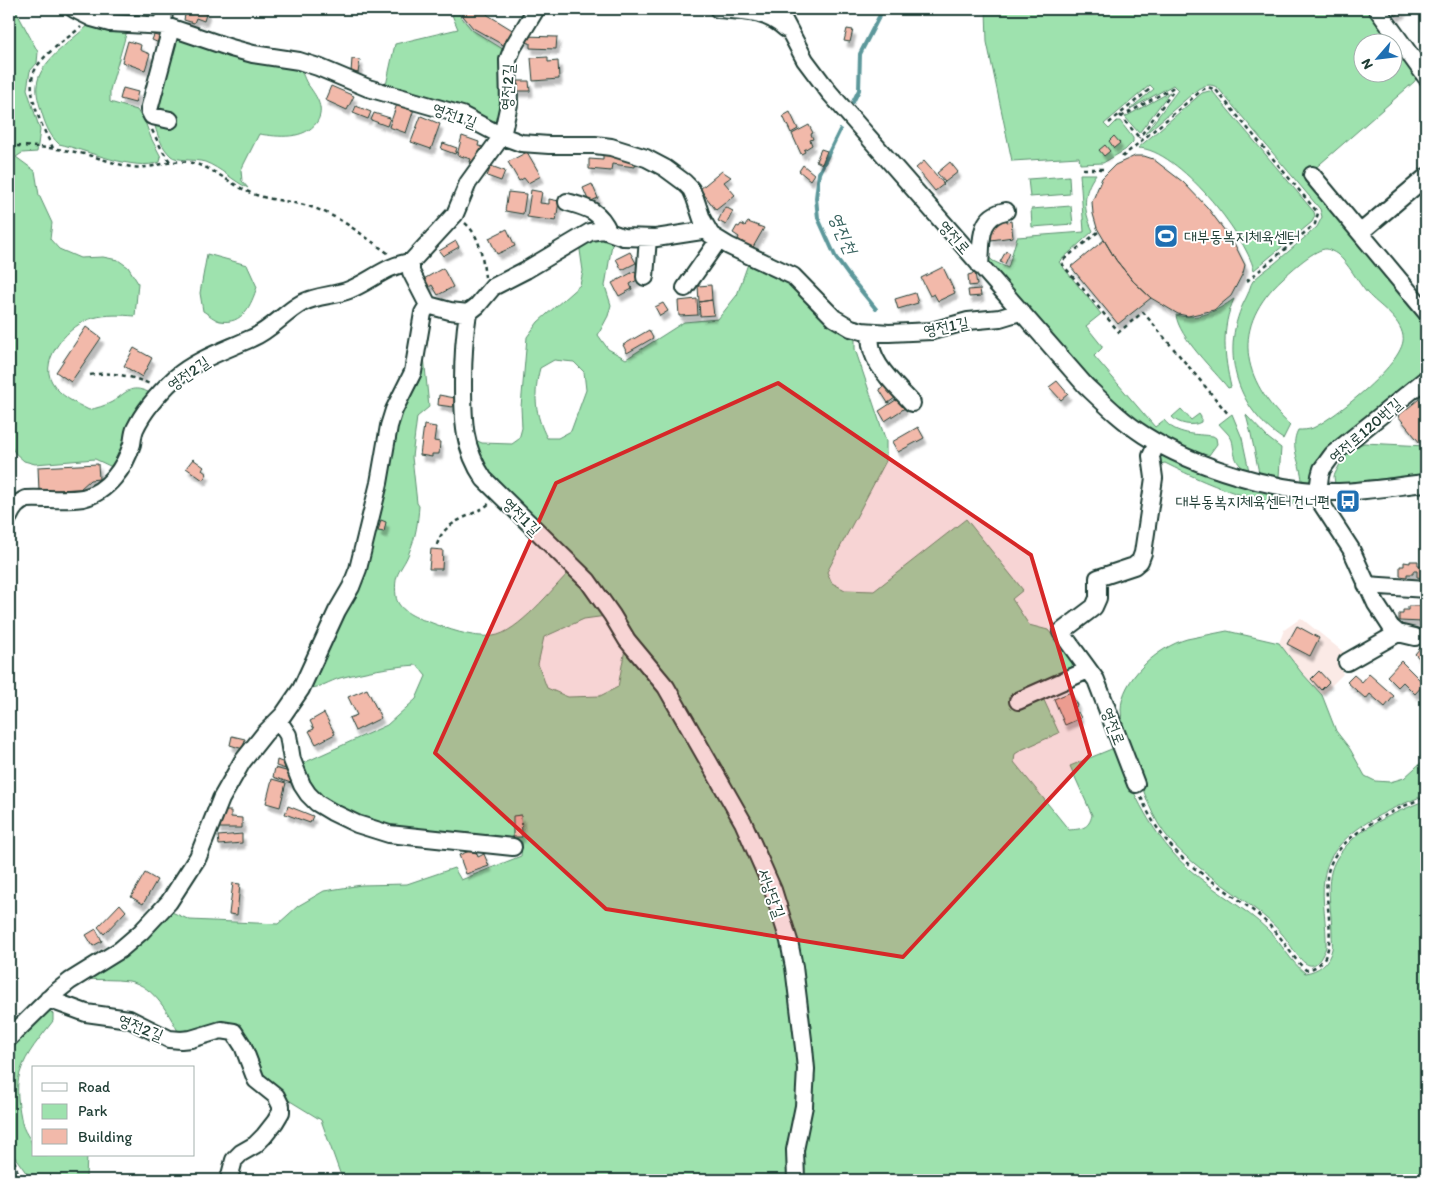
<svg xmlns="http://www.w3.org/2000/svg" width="1435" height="1189" viewBox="0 0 1435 1189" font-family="Itim,'Poor Story',sans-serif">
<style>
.built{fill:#fbeae6}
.green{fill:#9ee2ae;stroke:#5e9071;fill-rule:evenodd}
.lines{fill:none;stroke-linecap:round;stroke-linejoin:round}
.stream{stroke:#5c989b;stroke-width:4}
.building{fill:#f2b9aa;stroke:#1f3d34;filter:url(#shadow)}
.minor-casing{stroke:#1f3d34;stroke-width:20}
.path{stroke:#1f3d34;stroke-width:2.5;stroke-dasharray:4 4;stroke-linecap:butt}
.minor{stroke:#fff;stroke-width:16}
.marked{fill:#d62828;fill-opacity:0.2;stroke:#d62828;stroke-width:4;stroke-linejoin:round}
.labels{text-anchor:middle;stroke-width:4;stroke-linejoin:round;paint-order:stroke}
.street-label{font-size:16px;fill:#1f3d34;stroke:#fff}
.poi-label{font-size:16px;fill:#1f3d34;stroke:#fff;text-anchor:start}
.water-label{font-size:18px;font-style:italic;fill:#38635f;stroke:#fff}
</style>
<defs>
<filter id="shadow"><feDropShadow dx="3" dy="5.5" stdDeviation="1" flood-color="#0004"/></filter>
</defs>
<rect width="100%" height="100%" fill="#fff"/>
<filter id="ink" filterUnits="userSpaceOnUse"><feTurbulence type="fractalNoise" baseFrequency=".02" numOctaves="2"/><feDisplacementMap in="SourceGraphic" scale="10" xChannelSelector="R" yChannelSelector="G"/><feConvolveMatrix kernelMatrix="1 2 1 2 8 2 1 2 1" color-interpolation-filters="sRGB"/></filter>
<g filter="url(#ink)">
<path class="built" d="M1301 618 1347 655 1337 661 1343 674 1322 695 1301 672 1279 643 1284 630Z"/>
<path class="green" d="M9 9H15L38 52 37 63 30 71 27 89 40 130 37 152 22 153 16 157 35 171 39 195 52 223 50 239 59 249 80 258 103 257 118 260 128 267 138 283 135 316C121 315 107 314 93 318 71 323 38 359 52 382 60 396 75 403 89 410 96 408 105 406 112 402 126 393 130 384 148 392L151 397 128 443 112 467 95 459 35 464 24 461 15 453 9 443Z
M986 9H1371L1418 76 1414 82 1305 177 1426 323V370L1323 451 1314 465 1310 482 1302 481C1301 463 1289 447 1298 430 1303 430 1308 430 1313 428 1334 418 1408 361 1403 336 1400 318 1379 306 1367 293 1357 281 1349 264 1337 254 1334 252 1330 250 1327 249 1315 248 1292 270 1283 278 1230 326 1241 380 1290 425L1283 439C1235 408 1219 349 1246 298 1249 293 1250 285 1253 281 1259 275 1267 269 1274 264 1288 252 1303 239 1317 227L1322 217 1320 209 1218 88C1211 83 1205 85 1198 89L1145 134 1178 90 1173 85 1130 109 1154 89 1150 85 1104 124 1109 129 1117 121H1120L1133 138V142L1125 150 1103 163 1080 164 1079 157 1012 161 987 42ZM1362 42H1392V72H1362Z
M457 12 472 30 506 51 505 83 498 126 385 90 395 44 458 29 452 15Z
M91 23 127 31 110 90V102L137 110 140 115 144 119 151 138 161 157 160 162C134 172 87 150 59 144 49 135 45 124 41 110 38 100 35 90 38 80 43 59 76 37 91 23Z
M176 38 297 67C305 74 303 79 309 86 317 97 325 109 317 122 304 140 279 137 259 134L241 170 242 181 248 188C233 181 221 168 205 162 195 159 176 161 171 156 162 148 156 133 154 121L174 127 177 116C167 113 161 112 158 101Z
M1209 91 1213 92 1314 212 1315 216 1312 222 1254 270C1245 234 1178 149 1138 148L1202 93Z
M1170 92 1139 133 1125 117Z
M1080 174H1096C1082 193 1083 210 1093 231L1059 262 1101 314 1086 326 1102 346V348L1094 356 1155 427 1164 420C1176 435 1195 434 1213 436L1216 438 1217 444 1209 455 1203 456 1157 434 1136 421 1094 385 982 258 986 255 993 261 1008 268 1017 237 1084 232Z
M1069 176 1070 194 1030 197 1028 179Z
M1071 206 1073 224 1032 227 1031 209Z
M594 235H602L608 237 612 244 605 286 611 305 608 316 598 335 608 349 626 359 684 322 718 319 737 295 749 261C764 266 784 272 796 283 815 301 828 325 855 333V349L886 441V461L827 572 832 583 845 590 874 591 966 519 1023 590 1012 599 1029 625 1048 630 1073 661 1071 670 1013 693 1009 700 1017 710 1043 698 1059 733 1023 749 1015 754 1014 762 1069 830C1081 829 1089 829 1092 815L1070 766 1114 748C1133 792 1152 837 1190 870 1214 891 1244 907 1268 930 1282 944 1290 961 1305 973 1319 971 1329 963 1332 949 1333 945 1332 938 1332 934 1332 909 1323 880 1337 858 1356 827 1395 813 1426 800V1180H348L340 1173 321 1120 272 1090 257 1074 240 1033 231 1024C214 1024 198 1034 181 1037 170 1016 155 986 129 981 114 979 97 980 82 979 115 959 140 938 167 910L190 920 278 924 298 906 324 891 361 885 407 884 454 868 461 880 521 856 522 842 376 828 339 812 321 802 307 785 299 765 387 725 416 699 426 676 417 665C388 667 367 671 340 678 330 681 320 688 310 688L308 683 340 614 359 579 377 505 393 427 397 413 415 377 420 364 422 336 429 407 417 417 412 457 417 503 419 506C418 521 416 536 410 550 403 571 393 570 396 596 397 609 415 618 427 621 448 629 471 638 493 636 518 633 553 588 571 570L585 586 606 616 584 619 544 637 538 664 547 688 568 697 600 696 618 687 625 649 634 644 616 613 591 577 487 476 475 458 468 430 473 439 482 443 512 444 519 439 522 428 521 407 527 337 538 322 580 285 583 271 579 243ZM554 360 574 362 584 372 586 390 571 431 558 438H547C535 415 533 394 540 368Z
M207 254 247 265 257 287C251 305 243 325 220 321 215 320 208 314 203 311L200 293Z
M1234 299C1221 328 1224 356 1231 387L1228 388C1214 370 1179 338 1176 315 1198 321 1217 311 1234 299Z
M1181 409 1191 420 1199 414 1201 417V422C1193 427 1178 424 1172 417Z
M1232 414 1242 438 1249 471C1233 464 1235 453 1232 440 1230 435 1223 429 1219 424Z
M1246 415 1268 438 1281 448 1279 477 1259 473 1251 434Z
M1364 443 1426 446V474L1335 484 1334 476C1341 461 1348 448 1364 443Z
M1163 454 1316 497 1318 506C1294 504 1268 503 1245 496 1217 488 1191 476 1165 463L1160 464V458Z
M1227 631 1279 643 1301 672 1322 695 1336 731 1350 749 1365 776 1375 781 1390 782 1404 778 1426 758V795C1390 808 1329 834 1324 878 1321 901 1327 924 1326 947 1311 987 1296 951 1283 935 1275 925 1265 917 1255 909 1227 886 1194 868 1170 840 1151 818 1144 792 1135 765 1129 748 1122 729 1121 710 1121 679 1158 647 1187 639 1200 636 1214 634 1227 631Z
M49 1010 53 1014V1021C41 1037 26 1053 20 1073 15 1088 19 1108 22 1123 25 1136 34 1139 34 1155H87L86 1178 88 1180H26L27 1174 9 1149V1044Z"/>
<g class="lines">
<path class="stream" d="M853 102 859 90 860 54 883 9
M840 130 819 173 816 198 818 218 836 258 849 276 876 309"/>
</g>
<path class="building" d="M108 9H117V18H108Z
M186 9H205L204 11H207L204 21 196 18 194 23 184 20Z
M462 9H482L488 15 514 31 505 46 473 28 459 11Z
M1391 9H1405L1396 16Z
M847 29 853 30 850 42 844 41Z
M154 35 161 37 159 43 152 40Z
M524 36 557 37 556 49 530 48V43L524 42Z
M128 41 141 45 140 50 150 54 145 70 122 62Z
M548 57V62L558 61 559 79 533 81 531 58Z
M352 59 360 60 358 73 351 72Z
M513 81H529L530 91H513Z
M331 86 354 96 347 110 325 100Z
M123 88 138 92 135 103 120 99Z
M397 104 414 109 406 133 389 127Z
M356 106 371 112 368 119 353 113Z
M790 112 798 129 791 133 783 116Z
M374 113 390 118 387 126 371 120Z
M421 116 440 124 431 149 411 142Z
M809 125 813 133 811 134 813 139 810 140 812 145 804 150 805 152 801 154 792 134Z
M462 136 479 142 478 146 484 147 479 164 470 162 471 159 457 155Z
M1114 136 1120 143 1114 148 1109 141Z
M443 143 457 148 455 154 441 149Z
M1105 145 1110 151 1104 156 1099 150Z
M821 149 827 151 822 164 816 161Z
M527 152 541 176 528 183 524 178 519 181 508 162Z
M603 154 636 157 635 167 612 164 611 171 589 169V159L603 160Z
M1135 156H1144L1153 159 1183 182 1207 207 1234 243 1245 265 1243 273 1231 296 1214 310 1188 316 1178 314 1151 298 1133 281 1116 260 1097 228 1093 214 1092 202 1102 178 1115 165Z
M924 161 944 184 935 191 916 168Z
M950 162 958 172 945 182 937 173Z
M803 165 814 174 810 180 799 171Z
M491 166 505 171 501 181 487 176Z
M722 171 731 177 724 182 735 195 716 210 700 189Z
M592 184 598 198 589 202 583 188Z
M531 190 542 192 540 203 549 204V199L559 201 556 221 527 217Z
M508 192 526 194 523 214 505 211Z
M725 207 733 211 726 225 718 221Z
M1007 219V222L1011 221 1013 237 991 240 989 225 997 224V220Z
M748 222 764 228 752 249 743 244 744 243 738 239 739 237 733 233 737 226 739 227 741 224 745 226Z
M507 229 515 246 497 254 489 238Z
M1104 240 1116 260 1133 281 1151 298 1118 324 1071 267Z
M456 241 459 247 443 256 439 251Z
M1006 251 1010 253 1005 264 1000 262Z
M630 252 636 263 622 270 616 259Z
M943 267 955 293 938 301 934 294 930 296 921 278Z
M443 268 453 287 438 295 432 285 426 289 422 280Z
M635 271 639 279 630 284 632 289 619 296 612 283Z
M975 273 977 285 969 286 968 275Z
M711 285 712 300 699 302 698 286Z
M980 289 981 296 969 297 968 290Z
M915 293 918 303 898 309 895 299Z
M697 299 698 315 679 316 678 301Z
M712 300 714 315 700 316 699 302Z
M663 303 668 311 660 316 655 307Z
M86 327 101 338 71 382 56 372Z
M649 330 653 338 627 353 623 345Z
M134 348 152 358 142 377 124 366Z
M886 377 899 395 888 403 879 389 883 387 880 382Z
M1057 381 1068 394 1061 400 1049 387Z
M439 395 455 398 453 407 438 405Z
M899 398 905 408 885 421 879 411Z
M1419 399 1424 406 1426 404V444L1420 443 1398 416Z
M424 425 436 427 434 441 440 442 439 454H432V457L420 455Z
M918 427 924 438 898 452 892 442Z
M193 459 204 467 202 470 207 474 203 480 186 468Z
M98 464 99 479 90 480 80 489 39 491 38 467Z
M381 520 386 522 384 532 378 531Z
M431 549 443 550 442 569H429Z
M1410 561H1418V565L1423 566V563H1426V574H1424L1423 578 1417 577V571H1413V574H1407V577L1400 576V566H1404V562L1410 563Z
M1408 606H1422V608H1426V618H1423V622L1399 621V614H1403V610H1408Z
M1297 626 1319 638 1310 656 1287 644Z
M1426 642V666L1415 654 1420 648 1423 650 1425 648 1423 645Z
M1401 661 1424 684 1415 694 1403 682 1398 687 1387 676Z
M1319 671 1329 682 1321 690 1311 679Z
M1369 674 1394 696 1385 707 1370 694 1366 699 1347 682 1354 675 1362 682Z
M367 689 381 718 355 731 349 718 357 715 348 697Z
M1071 692 1077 706 1073 708 1075 714 1078 712 1081 718 1065 725 1054 699Z
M324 713 335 734 316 744 309 731 314 729 310 721Z
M232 736 245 739 243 749 230 745Z
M277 760 287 764 286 769 276 766Z
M275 768 293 773 291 783 273 777Z
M272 779 286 783 280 807 266 803Z
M288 806 313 816 310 823 285 814Z
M218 811H231V817L242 818V828H218Z
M521 815 522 837H513V816Z
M242 834V843L219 845 218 836Z
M475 849 478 857 484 854 489 866 466 874 459 855Z
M145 873 157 880 143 904 131 897Z
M233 883 240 884 237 915 229 914Z
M120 904 126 911 104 934 98 927Z
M96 929 102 941 93 946 86 935Z"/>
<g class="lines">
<g class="minor-casing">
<path id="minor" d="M74 9 92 18 110 23 166 26 231 48 253 54 299 61 318 67 368 88 462 115 502 136 521 143 549 145H595L611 147 646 158 665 168 684 182 691 189 695 198 702 219 711 235 729 246 793 276 834 318 851 328 862 331 889 333 932 331 968 321 1000 318 1020 312
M718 9C743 11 766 10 786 29
M778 9 805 60 829 92 1085 385C1104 403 1122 421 1144 435 1194 467 1279 493 1339 492 1368 491 1397 486 1426 483
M1377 9 1426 77
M163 26 164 9
M170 120 152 116 149 110 171 28
M1312 175 1426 312
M567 202C588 208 599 210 609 232
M1361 232 1426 177
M980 266C982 243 977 216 1006 211
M645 277 648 238
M685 288 718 241
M428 305 411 272V262L455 214 468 183 502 136 509 104 508 60 513 47 536 9
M428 305 450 311 468 313 477 306 493 287 526 270 590 232 603 230 623 237 656 238 708 230
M468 313C464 337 463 359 463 383 463 420 463 448 484 479L588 581 612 615 627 640 666 687 743 822 773 890 789 941 794 967 804 1048 806 1069 804 1106 795 1150 796 1180
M871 332C866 361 894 383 912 403
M9 517C13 508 17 503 26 499 45 498 64 501 83 498 108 492 125 467 132 444 133 439 133 434 135 429 144 410 160 392 175 378 197 359 226 350 252 338 271 330 284 313 302 303 317 295 334 296 349 290 371 281 387 265 411 262
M1366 585 1426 589
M1415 637 1398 633 1391 627 1376 604 1351 549 1321 503 1318 491 1320 476 1322 469 1333 454 1426 379
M1347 662 1398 633
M1018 701 1088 670
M278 720 288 735 292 760 302 785 308 794 317 803 332 812 357 824 389 834 513 847
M1136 784 1096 680 1061 632 1094 607 1098 598V578L1134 566 1140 561 1143 553 1154 478 1151 456 1157 443
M48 999 86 1013 129 1019 169 1039 181 1040 191 1039 221 1030 234 1032 243 1046 256 1080 276 1096 281 1106V1112L275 1122 264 1136 255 1145 241 1153 234 1160 230 1175
M9 1038 56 992 70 981 120 950 141 932 169 902 198 857 221 799 242 762 265 733 283 715 301 689 337 611 351 587 358 569 379 483 389 426 394 410 413 372 423 313 428 305"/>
</g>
<path class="path" d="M1120 115 1142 141
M1121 117 1172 88 1174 90 1139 138
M1109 123 1150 89
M152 130 162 150 171 163
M9 146C33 146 57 148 80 153 98 157 114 164 132 167 151 170 169 159 188 162 215 167 231 186 256 195 274 201 293 201 311 207 340 216 365 237 389 254
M53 148C43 129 24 91 35 70 43 54 67 39 81 27
M1122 157 1202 90 1208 87 1216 90 1318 213 1315 224 1247 281
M1083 169H1106
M465 223C481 237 482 256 485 277
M1098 232 1062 261 1063 265 1119 332 1143 312 1229 415
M90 375C112 371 130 376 150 384
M437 545C444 519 472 518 490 503
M1141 797C1152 824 1170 849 1193 867 1220 888 1249 904 1272 928 1285 941 1292 958 1306 970 1345 963 1323 905 1327 878 1327 872 1331 862 1334 857 1351 829 1397 808 1426 797
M9 1154 15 1163 20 1180"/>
<use href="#minor" class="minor"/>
</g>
</g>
<path class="marked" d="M778 383 1031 555 1090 755 903 957 606 909 435 753 556 483Z"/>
<defs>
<g id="stadium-square" transform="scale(1.25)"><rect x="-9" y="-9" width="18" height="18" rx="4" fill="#1f6fb2" stroke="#fff"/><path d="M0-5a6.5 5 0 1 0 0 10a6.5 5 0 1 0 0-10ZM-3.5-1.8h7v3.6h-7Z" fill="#fff"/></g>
<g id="bus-square" transform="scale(1.25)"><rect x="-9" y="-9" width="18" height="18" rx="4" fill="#1f6fb2" stroke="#fff"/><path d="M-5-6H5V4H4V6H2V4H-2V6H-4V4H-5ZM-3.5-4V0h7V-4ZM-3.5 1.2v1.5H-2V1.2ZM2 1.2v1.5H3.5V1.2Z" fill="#fff"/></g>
</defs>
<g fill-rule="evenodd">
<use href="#stadium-square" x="1166" y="236"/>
<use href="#bus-square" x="1348" y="501"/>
</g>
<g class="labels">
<g class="street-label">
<text transform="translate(507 87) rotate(-87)" y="6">영전2길</text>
<text transform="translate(455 115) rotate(20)" y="6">영전1길</text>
<text transform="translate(955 237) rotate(49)" y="6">영전로</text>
<text transform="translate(946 326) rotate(-11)" y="6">영전1길</text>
<text transform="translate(188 373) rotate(-35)" y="6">영전2길</text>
<text transform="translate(1365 430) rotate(-41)" y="6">영전로120번길</text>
<text transform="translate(522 516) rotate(45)" y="6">영전1길</text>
<text transform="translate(1114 726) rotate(69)" y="6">영전로</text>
<text transform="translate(772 893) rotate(70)" y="6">서낭당길</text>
<text transform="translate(141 1027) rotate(22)" y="6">영전2길</text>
</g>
<g class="poi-label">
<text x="1184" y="242">대부동복지체육센터</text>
<text x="1330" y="507" text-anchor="end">대부동복지체육센터건너편</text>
</g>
<g class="water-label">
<text transform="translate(843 233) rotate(66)" y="6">영진천</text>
</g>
</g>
<rect width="1435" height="1189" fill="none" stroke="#fff" stroke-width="30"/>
<rect x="15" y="15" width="1405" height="1159" fill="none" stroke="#1f3d34" stroke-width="2" filter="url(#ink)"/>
<rect x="32" y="1066" width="162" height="90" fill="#ffffff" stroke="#a5b1ae"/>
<rect x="42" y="1083" width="25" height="8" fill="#ffffff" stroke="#a5b1ae"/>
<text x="78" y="1092" font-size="15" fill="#1f3d34">Road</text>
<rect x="42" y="1104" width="25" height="15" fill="#9ee2ae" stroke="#a5b1ae"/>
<text x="78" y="1116" font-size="15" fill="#1f3d34">Park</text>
<rect x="42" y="1129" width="25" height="15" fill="#f2b9aa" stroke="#a5b1ae"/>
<text x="78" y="1142" font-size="15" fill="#1f3d34">Building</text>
<g transform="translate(1378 58) rotate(242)"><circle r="24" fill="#ffffff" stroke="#a5b1ae"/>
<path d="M0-4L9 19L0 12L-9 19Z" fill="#1f6fb2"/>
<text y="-8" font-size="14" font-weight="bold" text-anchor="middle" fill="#1f3d34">N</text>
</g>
</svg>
